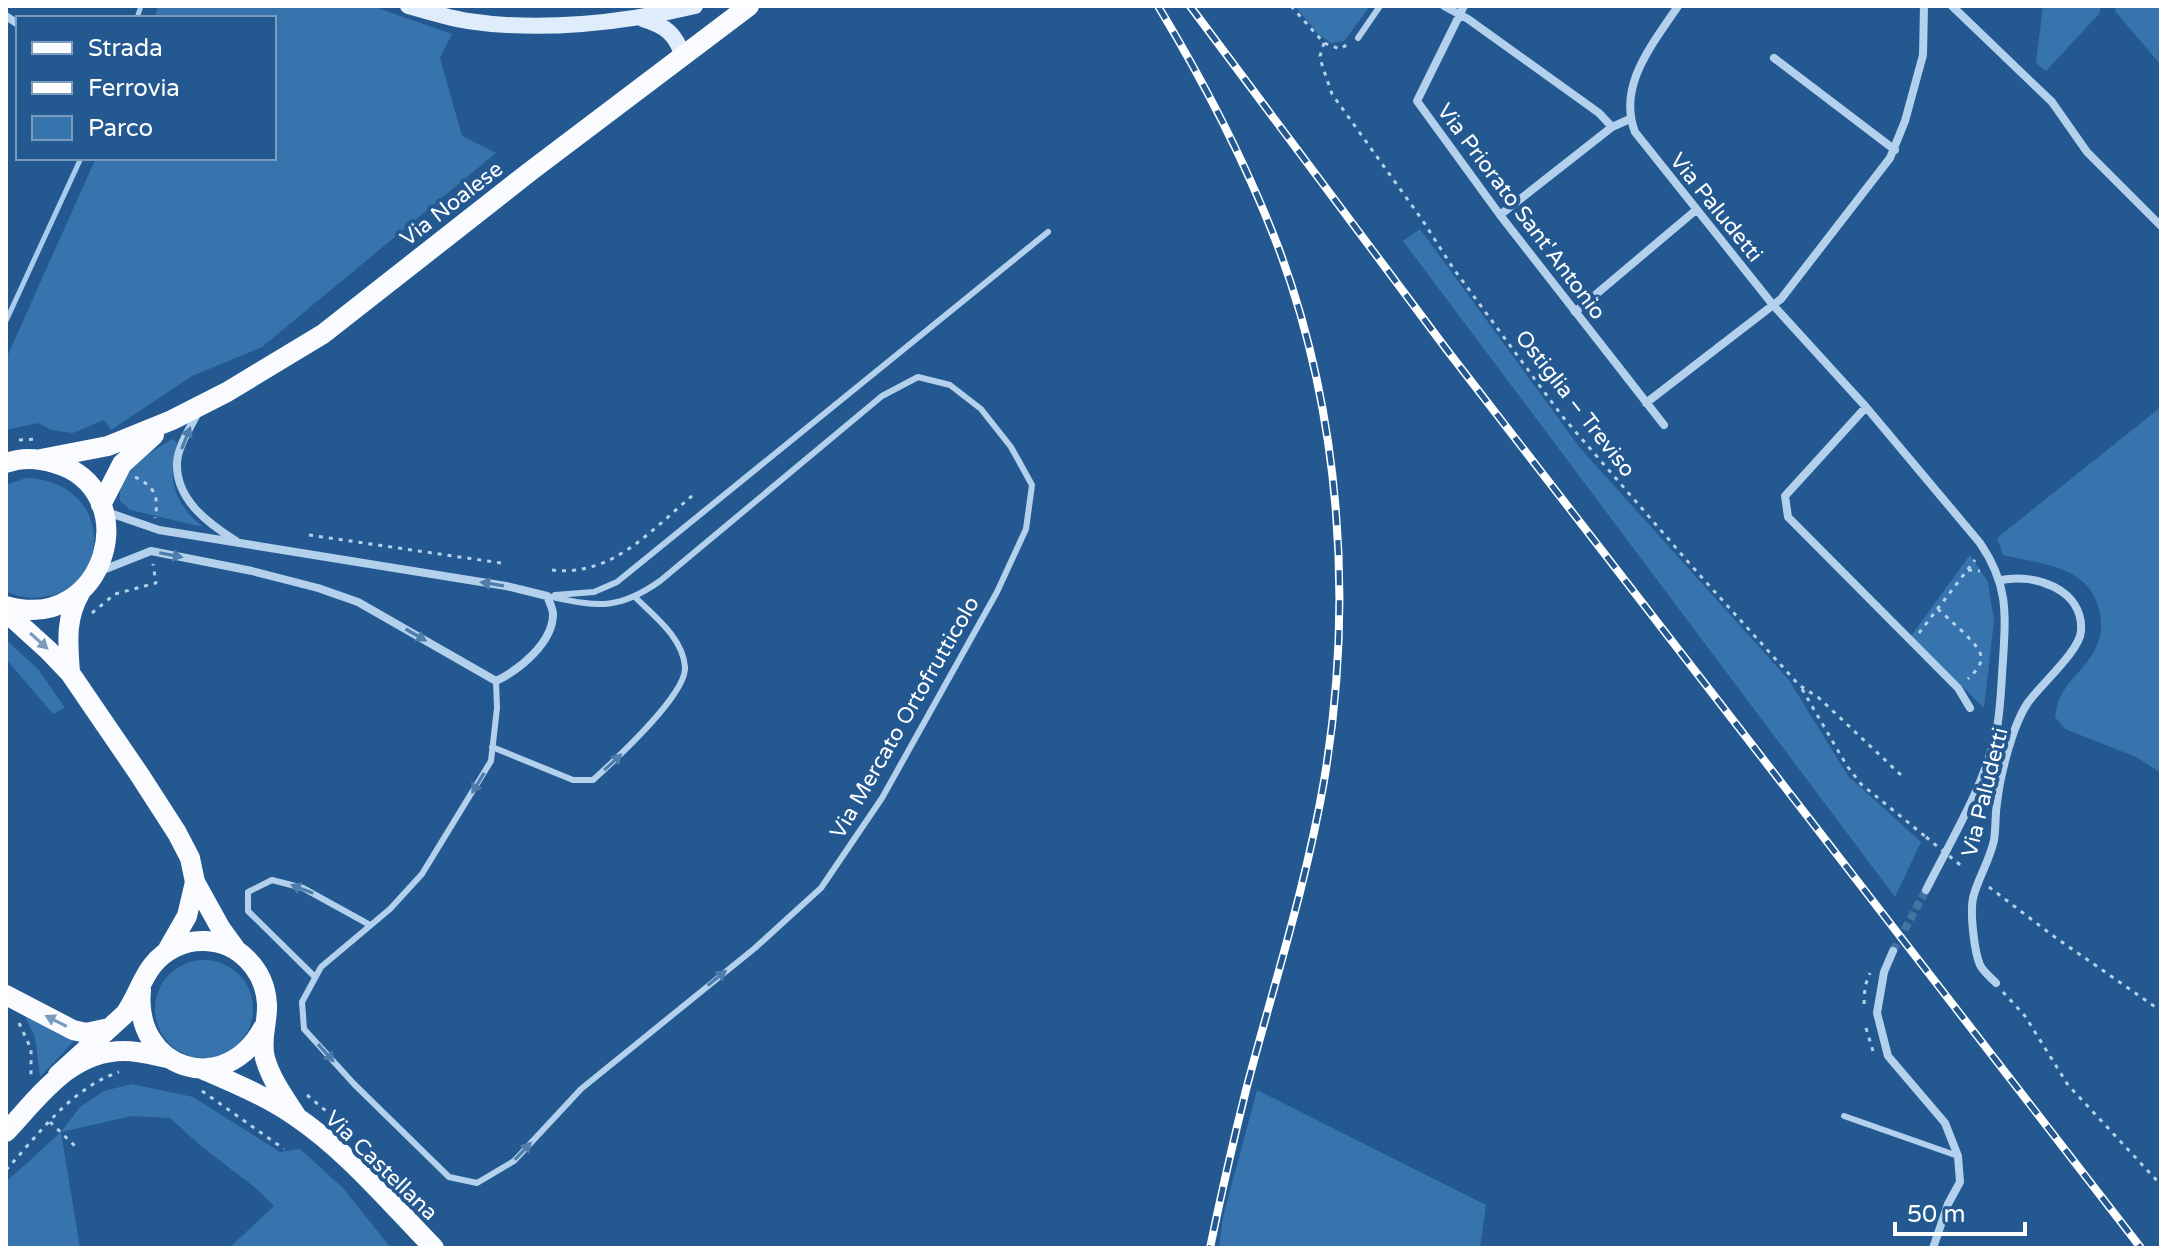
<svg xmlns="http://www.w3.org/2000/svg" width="2167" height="1254" viewBox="0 0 2167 1254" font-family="'Varela Round',sans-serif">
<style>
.green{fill:#3774ad}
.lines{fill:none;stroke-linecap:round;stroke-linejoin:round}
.stream{stroke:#a7cced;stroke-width:5}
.minor-tunnel{stroke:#4472a1;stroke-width:8;stroke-dasharray:8 4;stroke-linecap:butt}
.path{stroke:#b3d1ec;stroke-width:3;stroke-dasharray:4 6;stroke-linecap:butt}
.service{stroke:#b3d1ec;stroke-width:6}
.minor{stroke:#b3d1ec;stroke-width:8}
.secondary{stroke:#dfecf9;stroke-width:16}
.primary{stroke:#f9fbff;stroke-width:20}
.rail-casing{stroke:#fff;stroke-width:8}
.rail{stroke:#235990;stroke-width:5;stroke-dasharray:15;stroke-linecap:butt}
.path-bridge{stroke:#b3d1ec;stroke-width:3;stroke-dasharray:4 6;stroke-linecap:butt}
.oneway{fill:#4e7dac}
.oneway2{fill:#799abc}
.labels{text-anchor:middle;stroke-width:8;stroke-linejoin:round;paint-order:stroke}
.street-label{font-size:22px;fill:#fff;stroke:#235990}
</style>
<rect width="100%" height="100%" fill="#235990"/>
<path class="green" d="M158 6H372L452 34 440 58 462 136 496 153 262 347 192 376 111 430 104 420 73 433 51 430 38 423 6 430V359L96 158H274V18H155Z
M1295 6H1370L1344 41 1331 43 1318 34Z
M2043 6H2101L2099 14 2046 71 2036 63Z
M2116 6H2161V65L2115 11Z
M1420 229 1580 448 1789 680 1848 776 1921 842 1895 897 1403 241Z
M2161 407V773L2136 757 2065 729 2055 717C2059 685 2077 678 2092 655 2100 641 2103 630 2100 614 2092 566 2042 564 2003 555L1997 538Z
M172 439 177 443C167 479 174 504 203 527L130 510 120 501C116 472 151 452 172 439Z
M26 478C115 481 113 590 42 597 30 599 17 597 6 591V485Z
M1970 555 1988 582 1994 621 1984 708 1911 636Z
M6 640 38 669 65 708 53 714 6 659Z
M155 1009a49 49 0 1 1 98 0a49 49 0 1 1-98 0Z
M25 1016 74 1041 40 1077 35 1037Z
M132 1084 193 1097 280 1152 300 1149 343 1188 391 1248H229L274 1206 257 1189 201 1146 170 1118 132 1116 61 1132 80 1248H6V1182L61 1132 80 1107 104 1091Z
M1257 1090 1486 1205 1480 1248H1219L1223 1217Z"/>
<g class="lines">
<path class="stream" d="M137 18 141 6
M6 321 81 158"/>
<path class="minor-tunnel" d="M1893 951 1926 890"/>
<path class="path" d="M1291 6 1324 43 1340 49 1348 44
M1324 43 1320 56 1322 65 1332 94 1423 221 1453 268 1562 416 1696 571 1799 685 1819 698 1901 775
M19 440 39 439
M135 477C155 487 159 496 155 518
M309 535 501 563
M552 570C612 577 650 531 692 496
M1968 570 1980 571
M1938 609C1948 619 1981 645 1981 657 1982 666 1973 674 1968 679
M92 613 115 594 156 583 153 564
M1919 633 1975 560
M1802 689 1847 766 1861 784 1926 837
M1989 887 2052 935 2161 1011
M2003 992 2025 1016 2068 1085 2161 1185
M1864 1004 1865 986 1870 973
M19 1023 31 1049V1077
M1866 1028 1873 1051
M202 1091 284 1149
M307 1095 351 1132V1138
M50 1122 75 1146
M6 1170C39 1134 71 1088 119 1072"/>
<path class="service" d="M1358 38 1380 6
M555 595 594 592 617 582 1048 232
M496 681 497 708 491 761 422 874 390 909 321 967 302 1002 304 1029 354 1084 449 1177 477 1183 514 1161 581 1089 755 948 821 888 882 798 997 592 1026 529 1032 485 1011 447 981 409 950 385 918 377 882 396 660 581C616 612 596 606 547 596
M492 747 573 780H593C614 761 687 694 685 667 683 638 655 617 636 598
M315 977 248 911V892L272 880 303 888 370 925
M1844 1116 1958 1156"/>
<path class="minor" d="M1444 6 1468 19 1599 113 1612 127 1630 119
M1464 6 1417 101 1500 215 1664 425
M1678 6C1653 44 1617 85 1635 132L1773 305 1866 407 1980 543C2008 584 2006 612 2003 660 2001 684 2001 710 1996 733 1983 789 1951 840 1926 890
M1952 6 2052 102 2087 152 2161 226
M6 16 18 24
M1774 58 1895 150
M1500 215 1612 127
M1575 312 1696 210
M1646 403 1781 299 1890 158 1905 121 1923 55 1924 6
M1866 407 1785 496 1788 517 1958 688 1970 708
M198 412C191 427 177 447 177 464 176 500 209 524 236 541
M98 572 151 551 252 571 318 588 358 602 496 681C519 670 553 643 553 614 553 609 549 601 547 596L506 586 159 530 107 512
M1893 951 1884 972 1877 1013 1888 1056 1945 1123 1958 1156 1960 1182 1948 1204 1933 1248
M1996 983C1991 978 1983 971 1980 965 1974 951 1970 912 1973 898 1978 878 1990 860 1994 840 1996 828 1995 816 1997 803 2000 776 2012 727 2027 704 2039 686 2080 651 2081 631 2084 589 2034 573 2001 580"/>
<path class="secondary" d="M408 6C427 11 448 18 468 21 540 32 624 23 695 6
M643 19C666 26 676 34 683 57"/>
<path class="primary" d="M41 459 108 446 172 420 227 392 323 334 532 170 749 6
M6 463C22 457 38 458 54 463 146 488 108 635 6 606
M101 505 122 464 154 435
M6 612 48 650 70 673 139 774 177 833 190 858 195 882 221 929 237 951
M70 673C68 643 65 619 80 593
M167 951 187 916 195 882
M141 990C133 1070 225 1099 263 1028
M6 995 73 1030 86 1033 109 1028
M202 1069C234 1083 266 1096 295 1116 346 1150 391 1204 434 1248
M58 1075 125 1014C136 999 141 980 152 966 164 950 184 940 205 941 239 942 265 970 267 1004 268 1022 260 1039 265 1058 271 1080 285 1098 297 1117
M6 1132C39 1097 70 1051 124 1051 139 1051 153 1055 167 1058"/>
<g class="rail-casing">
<path id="rail" d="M1158 6C1204 82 1245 161 1277 244 1341 413 1354 603 1324 781 1306 886 1273 987 1246 1090 1233 1142 1221 1195 1210 1248
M1190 6 1447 350 2141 1248"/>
</g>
<use href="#rail" class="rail"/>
<path class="path-bridge" d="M1926 837 1964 868"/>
</g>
<defs><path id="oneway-solid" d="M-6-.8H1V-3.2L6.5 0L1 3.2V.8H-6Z" transform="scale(2)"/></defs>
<g class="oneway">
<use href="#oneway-solid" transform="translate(186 438) rotate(-68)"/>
<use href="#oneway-solid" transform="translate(171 555) rotate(11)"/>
<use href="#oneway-solid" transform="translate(492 584) rotate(-171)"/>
<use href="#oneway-solid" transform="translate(416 635) rotate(30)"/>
<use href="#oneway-solid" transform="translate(613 762) rotate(-43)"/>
<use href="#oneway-solid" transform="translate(478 783) rotate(121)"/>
<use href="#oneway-solid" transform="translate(302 889) rotate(-159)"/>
<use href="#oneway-solid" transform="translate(717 978) rotate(-39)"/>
<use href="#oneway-solid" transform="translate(326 1053) rotate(48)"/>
<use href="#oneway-solid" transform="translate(523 1151) rotate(-47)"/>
</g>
<g class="oneway2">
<use href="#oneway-solid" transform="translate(39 641) rotate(42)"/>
<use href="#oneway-solid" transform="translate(56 1021) rotate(-153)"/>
</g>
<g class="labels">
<g class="street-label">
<text transform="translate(451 203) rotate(-38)" y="8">Via Noalese</text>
<text transform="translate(1717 207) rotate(51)" y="8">Via Paludetti</text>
<text transform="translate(1522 211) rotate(53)" y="8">Via Priorato Sant'Antonio</text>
<text transform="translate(1576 403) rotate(52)" y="8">Ostiglia – Treviso</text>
<text transform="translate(904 717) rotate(-60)" y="8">Via Mercato Ortofrutticolo</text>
<text transform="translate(1984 792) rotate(-76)" y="8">Via Paludetti</text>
<text transform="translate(382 1165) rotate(44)" y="8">Via Castellana</text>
</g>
</g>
<rect width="2167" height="1254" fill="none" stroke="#ffffff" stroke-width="16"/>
<rect x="16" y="16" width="260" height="144" fill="#235990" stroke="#7b9bbc" stroke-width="2"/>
<rect x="32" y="42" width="40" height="12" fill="#f9fbff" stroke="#7b9bbc" stroke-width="2"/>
<text x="88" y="56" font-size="24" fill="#ffffff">Strada</text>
<rect x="32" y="82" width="40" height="12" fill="#ffffff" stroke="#7b9bbc" stroke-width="2"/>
<text x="88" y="96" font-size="24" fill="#ffffff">Ferrovia</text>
<rect x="32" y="116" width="40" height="24" fill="#3774ad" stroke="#7b9bbc" stroke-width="2"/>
<text x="88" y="136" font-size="24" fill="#ffffff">Parco</text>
<path d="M1895 1222v12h130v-12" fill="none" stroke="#ffffff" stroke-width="4"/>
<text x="1907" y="1222" font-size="24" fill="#ffffff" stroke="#235990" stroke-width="6" paint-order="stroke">50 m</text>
</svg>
